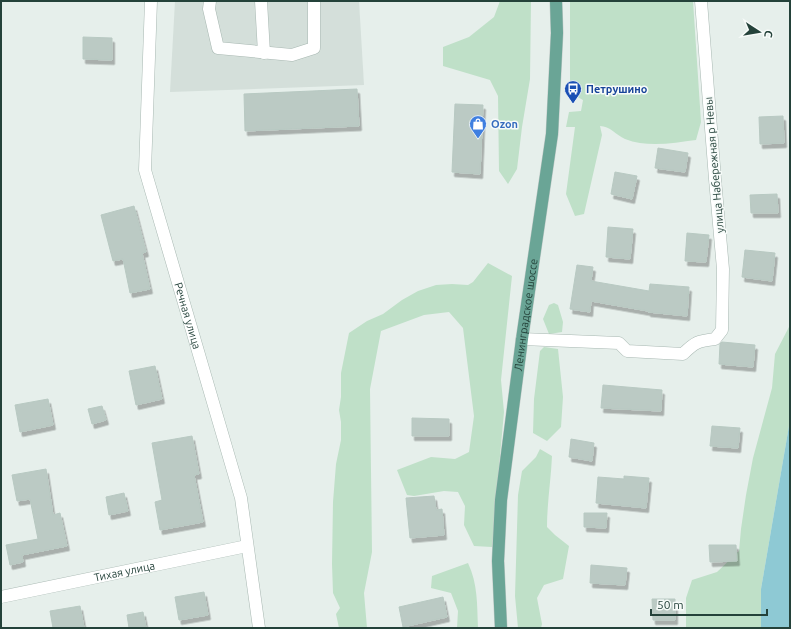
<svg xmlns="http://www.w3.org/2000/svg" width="791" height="629" viewBox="0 0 791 629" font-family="Ubuntu,sans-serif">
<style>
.built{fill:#d4dfda}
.green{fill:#bfe0c8}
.water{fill:#8ec9d4}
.building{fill:#bbcac4;stroke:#b8c9c2;filter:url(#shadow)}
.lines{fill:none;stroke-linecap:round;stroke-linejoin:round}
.minor-casing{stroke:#a8b8b2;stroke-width:13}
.major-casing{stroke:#c2cac8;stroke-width:13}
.minor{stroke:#fff;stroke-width:12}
.major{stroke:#6aa596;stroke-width:12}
.labels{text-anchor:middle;stroke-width:3;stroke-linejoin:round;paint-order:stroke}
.transit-label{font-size:11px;font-weight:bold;fill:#164399;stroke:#f7fbf9;text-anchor:start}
.shop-label{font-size:11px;font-weight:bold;fill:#366cbe;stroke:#f7fbf9;text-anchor:start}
.street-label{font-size:11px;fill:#24423a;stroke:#f7fbf9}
</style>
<defs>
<filter id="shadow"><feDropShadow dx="2.5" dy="4.5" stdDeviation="0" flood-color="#0004"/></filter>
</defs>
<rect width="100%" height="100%" fill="#e6efeb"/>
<path class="built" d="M175 1H359L364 85 170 92Z"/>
<path class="green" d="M500 1H531L530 79 522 127 517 169 508 184 499 171 498 96 490 80 443 66V47L469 37 494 17Z
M570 1H693L701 122 696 140C673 143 648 148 625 139 616 135 610 126 600 126L602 135 584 214 575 216 566 194 575 127H566L569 112 581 111 583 100 570 93Z
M488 263 512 276 501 380 504 412 498 478 496 515 492 547 474 546 464 525 465 506 458 492 444 491 414 496 407 495 397 470 431 457 455 459 469 452 474 416 463 328 449 312 424 315 381 331 370 389 372 552 364 593 367 628H339L336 614 340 608 333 593 332 564 333 502 336 464 341 440V422L339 410 341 397V373L349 333 367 321 383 314 402 300 418 291 436 285 452 284 468 285 473 282Z
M554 303 558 305 563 322 562 332 549 334 543 319 549 305Z
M790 325V420L761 589V628H686V598L692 580 717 572 739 551 741 529 746 495 753 458 772 388 775 354Z
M544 347 558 349 563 397 561 427 547 441 533 433 534 399 540 351Z
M540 449 552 456C551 480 547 503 547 527L555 535 569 546 563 579 544 585 537 598 542 624 541 628H518L515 596 518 495 522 471 536 457Z
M468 563C478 584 477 605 478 628H457L458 611 451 593 431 588 432 576Z"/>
<path class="water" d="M790 420V628H761V589Z"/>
<path class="building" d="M83 37 112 38V60L83 59Z
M357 89 359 126 245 131 244 94Z
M455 104 483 105 480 174 452 172Z
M783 116 784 143 760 144 759 117Z
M658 148 688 153 685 172 655 168Z
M615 172 637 176 632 199 611 194Z
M777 194 778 213H751L750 195Z
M134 206 146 252 142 253 150 289 130 293 123 259 113 261 101 215Z
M608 227 633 229 630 259 606 257Z
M687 233 709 235 706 262 685 261Z
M745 250 775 253 772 281 742 277Z
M577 265 593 267 591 281 649 291 650 284 689 287 687 316 648 312V311L591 301 590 312 570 309Z
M722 342 755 345 753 367 719 364 720 344Z
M155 366 162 399 136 405 129 371Z
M603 385 662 390 661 411 601 408Z
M48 399 53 425 20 432 15 405Z
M102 406 106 420 92 424 88 409Z
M412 418 449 419V436H412Z
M712 426 740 428 738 448 710 446Z
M192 436 199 474 194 475 203 522 160 530 155 502 162 500 152 443Z
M571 439 594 443 592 461 569 457Z
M46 469 53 515 60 513 67 546 22 555 23 562 10 565 6 545 38 539 30 499 17 501 12 475Z
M624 476 649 478 646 508 596 503 598 477 624 479Z
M124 493 128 511 109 515 106 497Z
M434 496 436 510 442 509 444 535 410 538 406 498Z
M584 513H607L606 528 584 527Z
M709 545H736L737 561 710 562Z
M591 565 627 568 625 585 590 583Z
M204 592 208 615 179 620 175 597Z
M443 597 447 617 403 627 399 607Z
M652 599H675V620H653Z
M80 606 84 628H53L50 611Z
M143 612 146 628H129L127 615Z"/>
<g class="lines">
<g class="minor-casing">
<g id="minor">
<path id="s1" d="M151 1 145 170 241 498 259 628"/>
<path d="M210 1 209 9 218 48 292 55 314 48V1"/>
<path d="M261 1 264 53"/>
<path d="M522 339 619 343 627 351 683 354C695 342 698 341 715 339L722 330 723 269 715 179 701 1"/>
<path id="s2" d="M1 597 247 546"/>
</g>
</g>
<g class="major-casing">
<g id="major">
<path id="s3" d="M501 628 498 561 501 500 522 339 552 134 557 33 556 1"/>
</g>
</g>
<use href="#minor" class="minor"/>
<use href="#major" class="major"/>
</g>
<defs>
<g id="bus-pin" transform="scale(0.9)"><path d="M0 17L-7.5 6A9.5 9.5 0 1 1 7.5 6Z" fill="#1a4fb4" stroke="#f7fbf9"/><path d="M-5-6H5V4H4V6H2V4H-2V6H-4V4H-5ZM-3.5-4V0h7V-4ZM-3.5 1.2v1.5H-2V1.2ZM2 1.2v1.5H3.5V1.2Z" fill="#fff"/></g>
<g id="shop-pin" transform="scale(0.9)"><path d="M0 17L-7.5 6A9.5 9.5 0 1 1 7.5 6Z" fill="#3f7fe0" stroke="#f7fbf9"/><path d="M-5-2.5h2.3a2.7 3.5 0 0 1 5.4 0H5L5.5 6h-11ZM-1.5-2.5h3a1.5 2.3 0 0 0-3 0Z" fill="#fff"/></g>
</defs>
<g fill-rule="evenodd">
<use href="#bus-pin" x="573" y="89"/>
<use href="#shop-pin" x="478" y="124"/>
</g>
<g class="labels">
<g class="transit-label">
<text x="586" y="93">Петрушино</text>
</g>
<g class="shop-label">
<text x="491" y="128">Ozon</text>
</g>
<g class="street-label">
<text transform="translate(714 165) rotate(-95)" y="4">улица Набережная р Невы</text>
<text dy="4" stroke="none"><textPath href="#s3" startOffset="315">Ленинградское шоссе</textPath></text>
<text dy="4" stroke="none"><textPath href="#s1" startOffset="321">Речная улица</textPath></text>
<text dy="4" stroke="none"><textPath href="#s2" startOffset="126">Тихая улица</textPath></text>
</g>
</g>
<rect width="791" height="629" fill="none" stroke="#24423a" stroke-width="4"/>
<g transform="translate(759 32) rotate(102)" stroke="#f7fbf9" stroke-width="3" paint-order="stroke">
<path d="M0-3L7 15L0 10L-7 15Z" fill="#24423a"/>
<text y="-6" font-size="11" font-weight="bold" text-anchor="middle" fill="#24423a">С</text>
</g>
<path d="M651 609v6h116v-6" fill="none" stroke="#24423a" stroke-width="2"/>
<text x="657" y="609" font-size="12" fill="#24423a" stroke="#f7fbf9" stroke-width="3" paint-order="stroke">50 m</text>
</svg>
